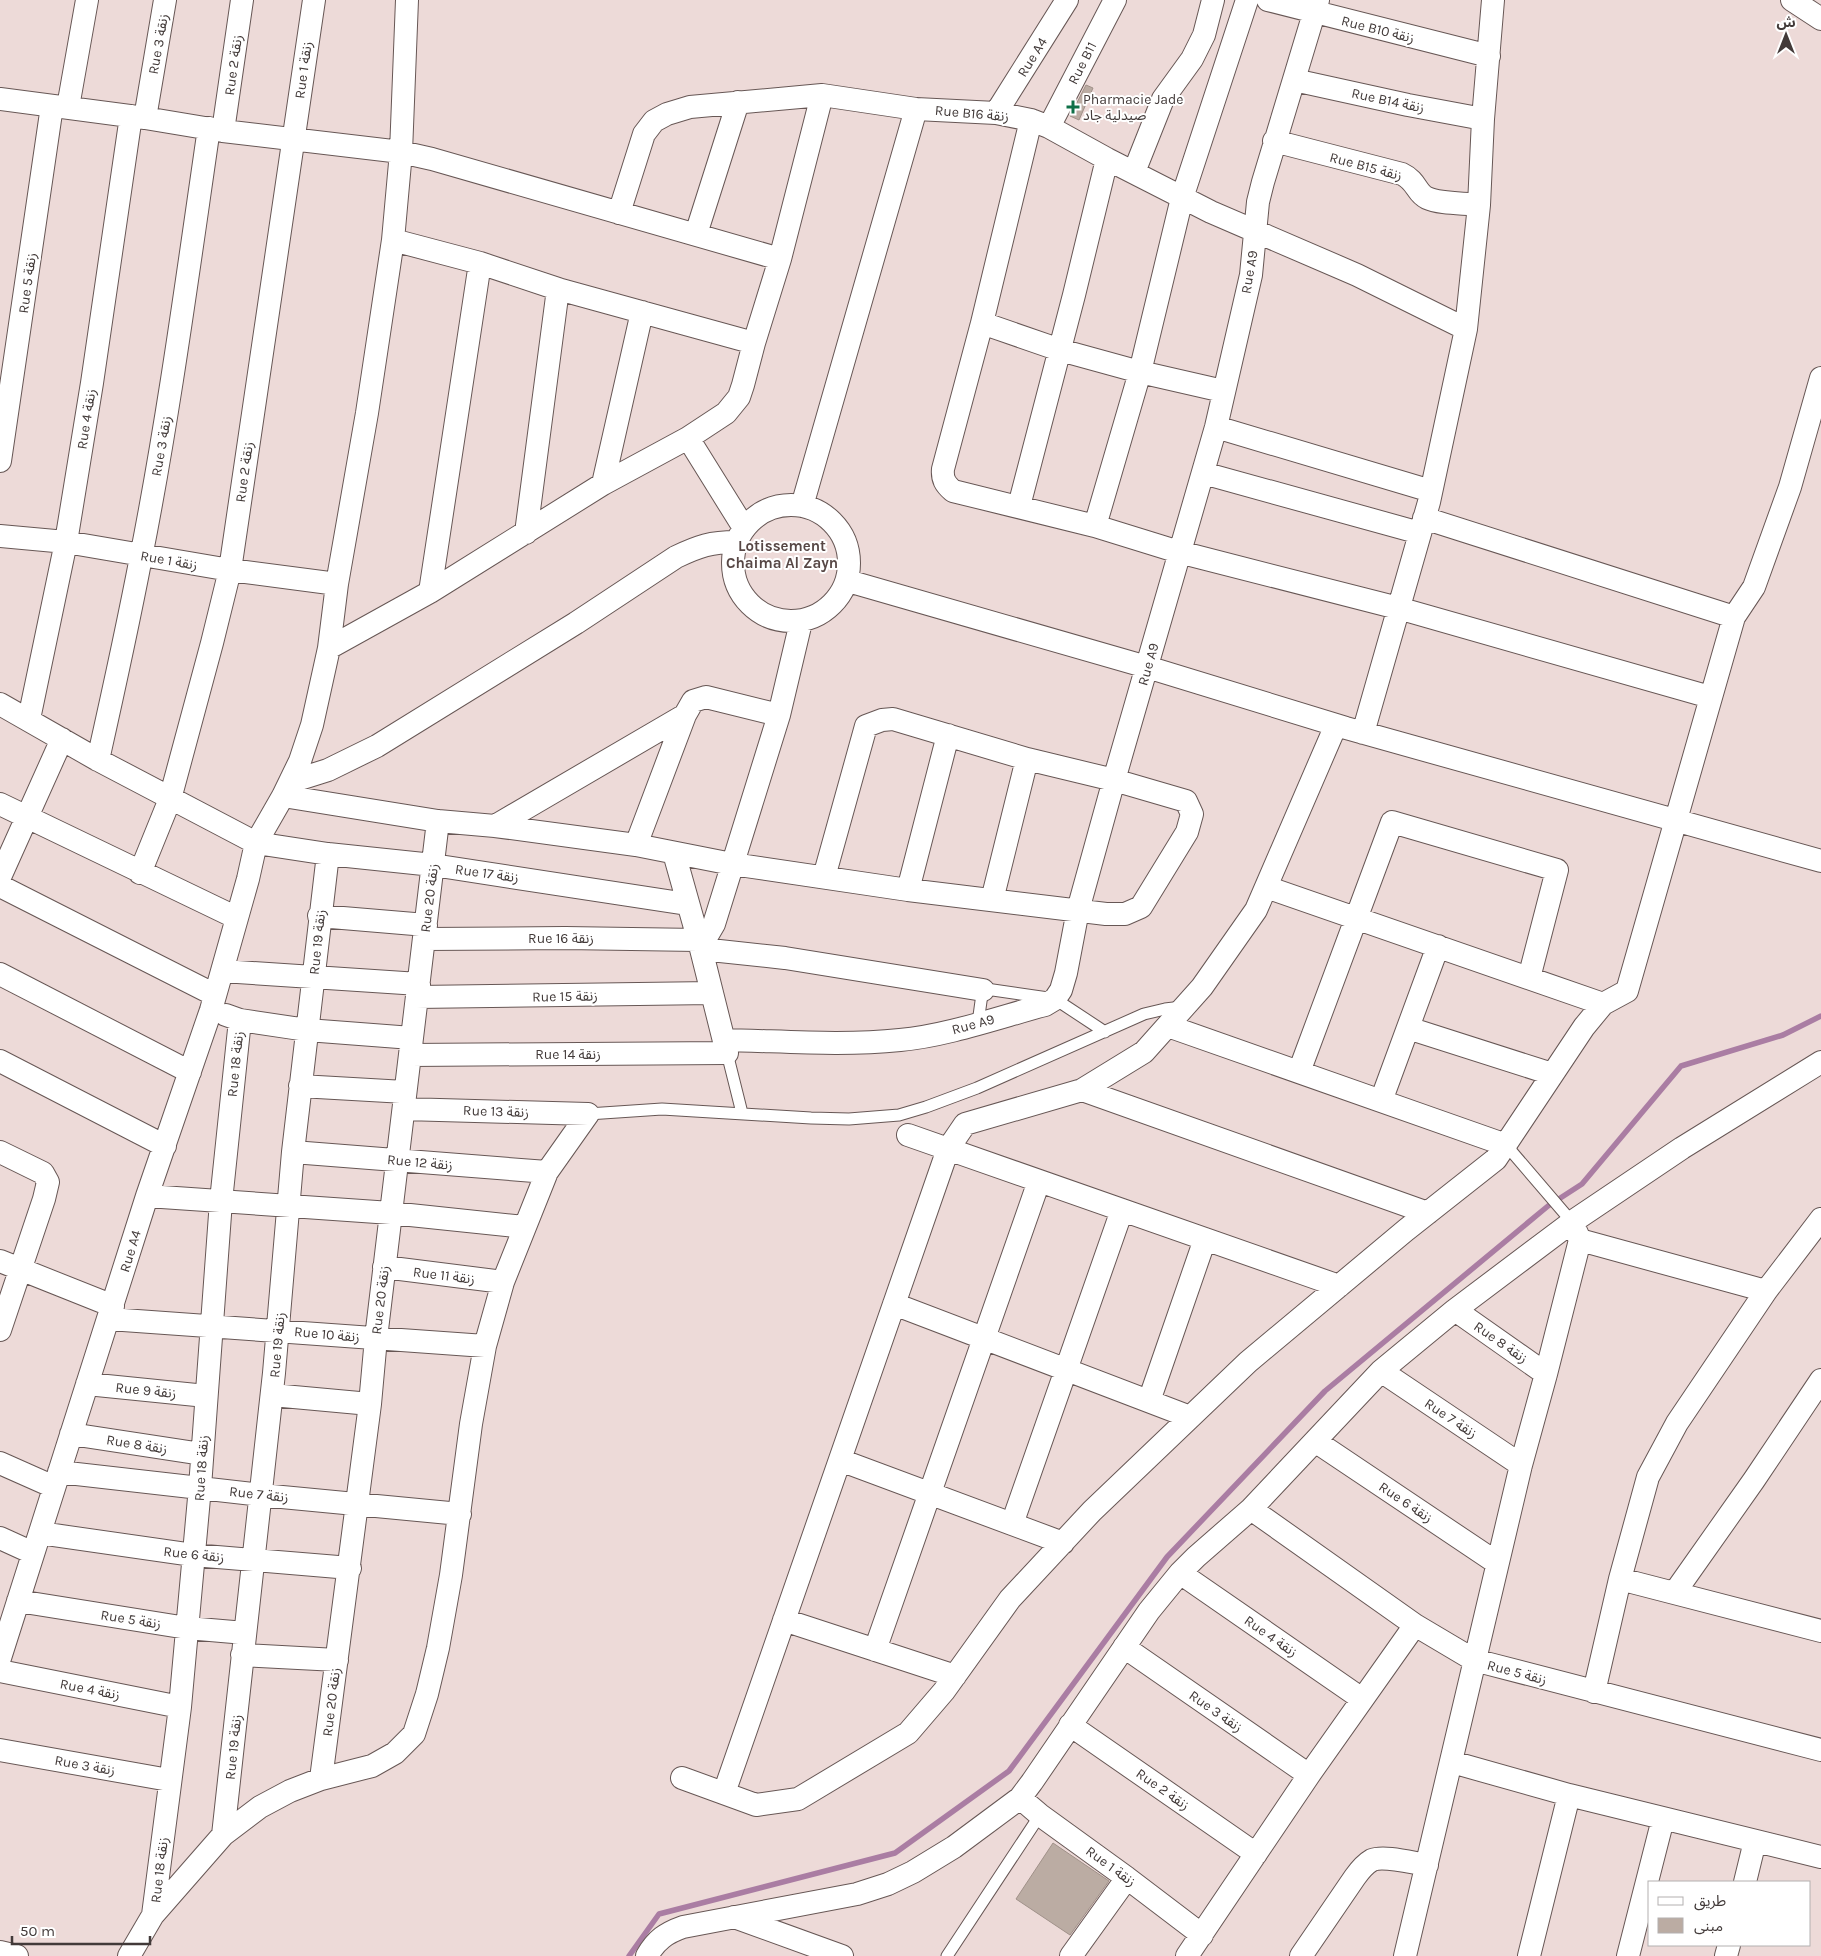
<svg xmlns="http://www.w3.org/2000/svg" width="1821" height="1956" viewBox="0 0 1821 1956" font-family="Karla,'Noto Sans Arabic',sans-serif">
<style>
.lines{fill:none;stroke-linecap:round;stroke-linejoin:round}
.stream{stroke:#aa7da3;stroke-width:5.5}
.building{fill:#bbaca3;stroke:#a09189}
.lane-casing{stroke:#675755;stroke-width:13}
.street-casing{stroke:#675755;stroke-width:24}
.lane{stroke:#fff;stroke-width:11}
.street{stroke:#fff;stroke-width:22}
.poi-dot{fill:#0e7047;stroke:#fff;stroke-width:2}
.labels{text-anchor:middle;stroke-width:4;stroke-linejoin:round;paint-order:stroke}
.street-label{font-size:14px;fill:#423a39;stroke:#fff}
.poi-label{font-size:14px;fill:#423a39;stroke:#fff;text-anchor:start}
.neighbourhood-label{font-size:15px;font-weight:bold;fill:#574745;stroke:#fff}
</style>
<rect width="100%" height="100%" fill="#eddad8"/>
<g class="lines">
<path class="stream" d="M629 1956 659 1914 895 1853 1009 1771 1167 1557 1325 1391 1548 1206 1582 1184 1681 1066 1783 1035 1821 1016"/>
</g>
<path class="building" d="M1086 85 1093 88 1079 120 1070 116Z
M1053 1843 1109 1881 1070 1935 1016 1899Z"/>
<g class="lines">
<g class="lane-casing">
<path id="lane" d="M978 1023 982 994 983 990 986 989 1055 999 1105 1032
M727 1053 742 1113
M588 1114 662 1109 811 1118 849 1119 899 1115 926 1107 977 1088 1144 1014 1165 1009 1182 1007
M1506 1145 1572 1222
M947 1956 1040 1815"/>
</g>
<g class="street-casing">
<path id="street" d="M1268 0 1489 56
M1792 0 1821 19
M1294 80 1408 105 1483 119
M0 99 145 118 223 131 401 152 432 159 780 259
M68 107 87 0
M996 113 1067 0
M145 118 165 0
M1031 120 982 323 943 469C942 479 945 484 953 491L1095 526 1179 552 1398 608 1710 697
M1049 127 1115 0
M223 131 242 0
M1274 141 1402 174C1417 181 1416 193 1427 198 1440 204 1465 203 1479 205
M1134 172 1163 99 1192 59 1204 35 1213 0
M619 213 644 134 654 121 667 114 690 107 822 95 916 109 996 113 1031 120 1049 127 1107 159 1211 212 1357 275 1466 329 1429 502 1363 733
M696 234 738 102
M393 240 480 263 558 289 754 343
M982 323 1060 350 1140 372 1223 391
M1466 329 1479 205 1483 119 1493 0
M1216 427 1431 491
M688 438 744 528
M0 461 52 106
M1203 473 1420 533
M603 484 642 312
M733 563a58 58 0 1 1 116 0a58 58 0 1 1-116 0Z
M802 506 916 109
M1019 506 1074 295 1107 159
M1424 518 1734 617
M1095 526 1140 372 1182 198 1247 0
M526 533 558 289
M0 536 66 542 230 570 337 584
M848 581 1147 667 1346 728 1821 861
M430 592 480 263
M329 648 430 592 603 484 688 438 726 413 739 397 743 385 754 343 780 259 822 95
M0 704 98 760 256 843 328 854 433 865 687 904
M685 715 693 701 706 697 779 715
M29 719 66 542 92 383 131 116
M98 760C113 693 128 625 141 557 169 415 188 272 209 128
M290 782 328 770 377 746 576 623 676 557C699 546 711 542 736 542
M283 796 438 821 495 826 636 845 732 864 908 890 1106 914H1125L1141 907 1187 832 1192 814 1186 801 1114 780 1027 759 893 719 882 720 866 726 824 877
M0 804 237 918
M495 826 685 715 636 845
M140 873 170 799 212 643 230 570 314 0
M0 877 62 739
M0 886 215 995
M1266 887 1603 1004
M908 890 948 735
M992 900 1027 759
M319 916 426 925
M424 939 565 938 698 940 707 936 714 924 779 715 801 622
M701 949 785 958 983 990
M222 971 419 984
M0 974 190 1072
M417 997 712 993
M226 1015 240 1020 307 1030 412 1038
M1168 1026 1506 1145
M1408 1028 1552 1074
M724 1040C782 1041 842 1046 900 1040 946 1036 1000 1017 1045 1005L1055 999 1061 990 1066 973 1078 910 1114 780 1216 427 1251 275 1258 202 1263 182 1318 0
M410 1055 727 1053 701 949 674 853
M0 1061 165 1146
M1299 1072 1392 822 1557 870 1529 978
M300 1086 405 1092
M1082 1090 1428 1213
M1381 1101 1438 946
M404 1109 588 1114
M908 1135 1339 1286
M0 1152 43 1173 48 1182 44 1199 0 1330
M293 1152 547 1172
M147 1196 391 1213 524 1227
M1580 1240 1766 1291
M0 1261 113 1306
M384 1267 503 1282
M894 1304 1190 1417
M1455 1310 1546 1374
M109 1319 485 1346
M1381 1371 1521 1465
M87 1384 206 1396
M272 1395 370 1404
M1149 1401 1205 1239
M71 1434 202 1454
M1315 1441 1497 1563
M840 1460 1063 1543
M0 1463 54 1487
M59 1472 261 1495 460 1514
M1251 1509 1415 1625 1474 1660 1821 1750
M1012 1524 1122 1210
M40 1533 193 1555 350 1568
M0 1538 33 1553
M1180 1573 1362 1699
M1620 1579 1821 1631
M1675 1592 1754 1480 1821 1380
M18 1601 187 1628 245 1633
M784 1620 955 1676
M1124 1647 1309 1775
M875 1650 1039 1181
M242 1655 337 1660
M0 1658 147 1196 211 1010 248 879 256 843 283 796 300 761 312 725 329 648 337 584 367 413 393 240 401 152 407 0
M0 1671 180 1707
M1594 1692 1620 1579 1648 1477 1677 1423 1766 1291 1821 1219
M1070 1725 1256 1854
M0 1750 169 1780
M1452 1762 1569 1795 1821 1857
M682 1778 756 1805 798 1799 908 1733 944 1691 1010 1599 1092 1511 1248 1362 1406 1230 1496 1159 1584 1027 1603 1004 1627 991 1734 617 1754 587 1790 487 1821 378
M321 1779 370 1404 376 1338 438 821
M724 1793 948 1149 965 1124 1082 1090 1144 1052 1202 987 1256 910 1336 725
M1020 1798 1040 1815 1127 1878 1202 1935
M223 1835 274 1373 293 1152 328 854
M1745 1882 1755 1841
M153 1915 180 1707 200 1487 221 1201 240 1020
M734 1917 842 1956
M0 1952 17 1956
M129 1956 153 1915 223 1835 260 1807 290 1791 321 1779 372 1766 395 1753 414 1734 427 1694 438 1648 451 1575 471 1424 485 1346 503 1282 547 1172 588 1114
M647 1956C656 1940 666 1933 683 1927L857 1894 888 1884 913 1872 954 1847 1020 1798 1032 1782 1149 1611 1180 1573 1196 1557 1251 1509 1381 1371 1455 1310 1572 1222 1682 1148 1821 1062
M1071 1956 1127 1878
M1187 1956 1309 1775 1415 1625
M1301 1956 1355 1877C1360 1870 1365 1864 1372 1860 1384 1855 1413 1863 1427 1865
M1405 1956 1521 1465 1546 1374 1580 1240 1572 1222
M1529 1956 1569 1795
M1628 1956 1663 1819
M1726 1956 1729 1945"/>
</g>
<use href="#lane" class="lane"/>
<use href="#street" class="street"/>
</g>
<path class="poi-dot" d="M1070.5 99.5h5v5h5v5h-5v5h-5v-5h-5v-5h5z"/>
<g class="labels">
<g class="street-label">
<text transform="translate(1378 29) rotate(14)" y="5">Rue B10 زنقة</text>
<text transform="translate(158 44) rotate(-80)" y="5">Rue 3 زنقة</text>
<text transform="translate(1032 57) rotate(-58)" y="5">Rue A4</text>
<text transform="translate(1082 63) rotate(-63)" y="5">Rue B11</text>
<text transform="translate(233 65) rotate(-82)" y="5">Rue 2 زنقة</text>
<text transform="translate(303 70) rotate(-82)" y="5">Rue 1 زنقة</text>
<text transform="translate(1388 100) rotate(12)" y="5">Rue B14 زنقة</text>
<text transform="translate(972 113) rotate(5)" y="5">Rue B16 زنقة</text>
<text transform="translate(1366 166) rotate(15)" y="5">Rue B15 زنقة</text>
<text transform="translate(1249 272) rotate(-80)" y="5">Rue A9</text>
<text transform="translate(27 283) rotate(-82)" y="5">Rue 5 زنقة</text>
<text transform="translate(86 419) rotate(-81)" y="5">Rue 4 زنقة</text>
<text transform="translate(161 446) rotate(-80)" y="5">Rue 3 زنقة</text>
<text transform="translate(244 472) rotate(-82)" y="5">Rue 2 زنقة</text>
<text transform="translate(169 560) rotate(10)" y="5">Rue 1 زنقة</text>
<text transform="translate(1148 664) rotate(-74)" y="5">Rue A9</text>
<text transform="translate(487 873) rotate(8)" y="5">Rue 17 زنقة</text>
<text transform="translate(429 898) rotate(-83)" y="5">Rue 20 زنقة</text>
<text x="561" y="943">Rue 16 زنقة</text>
<text transform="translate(317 942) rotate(-84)" y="5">Rue 19 زنقة</text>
<text transform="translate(565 996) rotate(-1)" y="5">Rue 15 زنقة</text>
<text transform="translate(973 1024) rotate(-15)" y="5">Rue A9</text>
<text x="568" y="1059">Rue 14 زنقة</text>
<text transform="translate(235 1064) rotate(-84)" y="5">Rue 18 زنقة</text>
<text transform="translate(496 1111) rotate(2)" y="5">Rue 13 زنقة</text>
<text transform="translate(420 1162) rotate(5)" y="5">Rue 12 زنقة</text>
<text transform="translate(130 1251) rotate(-73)" y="5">Rue A4</text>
<text transform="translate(444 1275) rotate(7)" y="5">Rue 11 زنقة</text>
<text transform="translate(380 1300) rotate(-83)" y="5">Rue 20 زنقة</text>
<text transform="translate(327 1334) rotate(5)" y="5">Rue 10 زنقة</text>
<text transform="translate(1501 1342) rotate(35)" y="5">Rue 8 زنقة</text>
<text transform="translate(277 1345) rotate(-85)" y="5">Rue 19 زنقة</text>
<text transform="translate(146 1390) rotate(6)" y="5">Rue 9 زنقة</text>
<text transform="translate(1451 1418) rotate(34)" y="5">Rue 7 زنقة</text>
<text transform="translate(137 1444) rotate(9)" y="5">Rue 8 زنقة</text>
<text transform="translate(201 1468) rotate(-86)" y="5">Rue 18 زنقة</text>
<text transform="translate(259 1494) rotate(6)" y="5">Rue 7 زنقة</text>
<text transform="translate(1406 1502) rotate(34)" y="5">Rue 6 زنقة</text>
<text transform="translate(194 1554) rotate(6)" y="5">Rue 6 زنقة</text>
<text transform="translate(131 1619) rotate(9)" y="5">Rue 5 زنقة</text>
<text transform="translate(1271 1636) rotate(35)" y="5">Rue 4 زنقة</text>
<text transform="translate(1517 1672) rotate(15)" y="5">Rue 5 زنقة</text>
<text transform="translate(90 1689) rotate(11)" y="5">Rue 4 زنقة</text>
<text transform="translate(331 1702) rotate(-83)" y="5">Rue 20 زنقة</text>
<text transform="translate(1216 1711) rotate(35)" y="5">Rue 3 زنقة</text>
<text transform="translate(233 1747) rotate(-84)" y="5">Rue 19 زنقة</text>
<text transform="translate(85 1765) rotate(10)" y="5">Rue 3 زنقة</text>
<text transform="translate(1163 1789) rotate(35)" y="5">Rue 2 زنقة</text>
<text transform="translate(1111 1866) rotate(36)" y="5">Rue 1 زنقة</text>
<text transform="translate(159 1870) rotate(-83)" y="5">Rue 18 زنقة</text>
</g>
<g class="poi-label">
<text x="1083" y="104">Pharmacie Jade<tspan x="1083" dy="16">صيدلية جاد</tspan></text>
</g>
<g class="neighbourhood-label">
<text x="782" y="551">Lotissement<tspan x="782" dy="17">Chaima Al Zayn</tspan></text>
</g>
</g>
<rect x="1648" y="1881" width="162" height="65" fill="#ffffff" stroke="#b3b0b0"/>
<rect x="1658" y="1897" width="25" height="8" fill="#ffffff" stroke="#b3b0b0"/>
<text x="1694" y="1906" font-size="15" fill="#423a39">طريق</text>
<rect x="1658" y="1918" width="25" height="15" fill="#bbaca3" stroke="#b3b0b0"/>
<text x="1694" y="1931" font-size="15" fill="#423a39">مبنى</text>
<g transform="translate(1786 35)" stroke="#ffffff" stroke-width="4" paint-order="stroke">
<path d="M0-4L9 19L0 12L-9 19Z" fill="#423a39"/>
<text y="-8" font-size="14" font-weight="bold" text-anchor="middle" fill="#423a39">ش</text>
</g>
<path d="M12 1936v8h138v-8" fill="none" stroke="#423a39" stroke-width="2.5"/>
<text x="20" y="1936" font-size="15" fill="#423a39" stroke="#ffffff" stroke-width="4" paint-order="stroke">50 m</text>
</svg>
